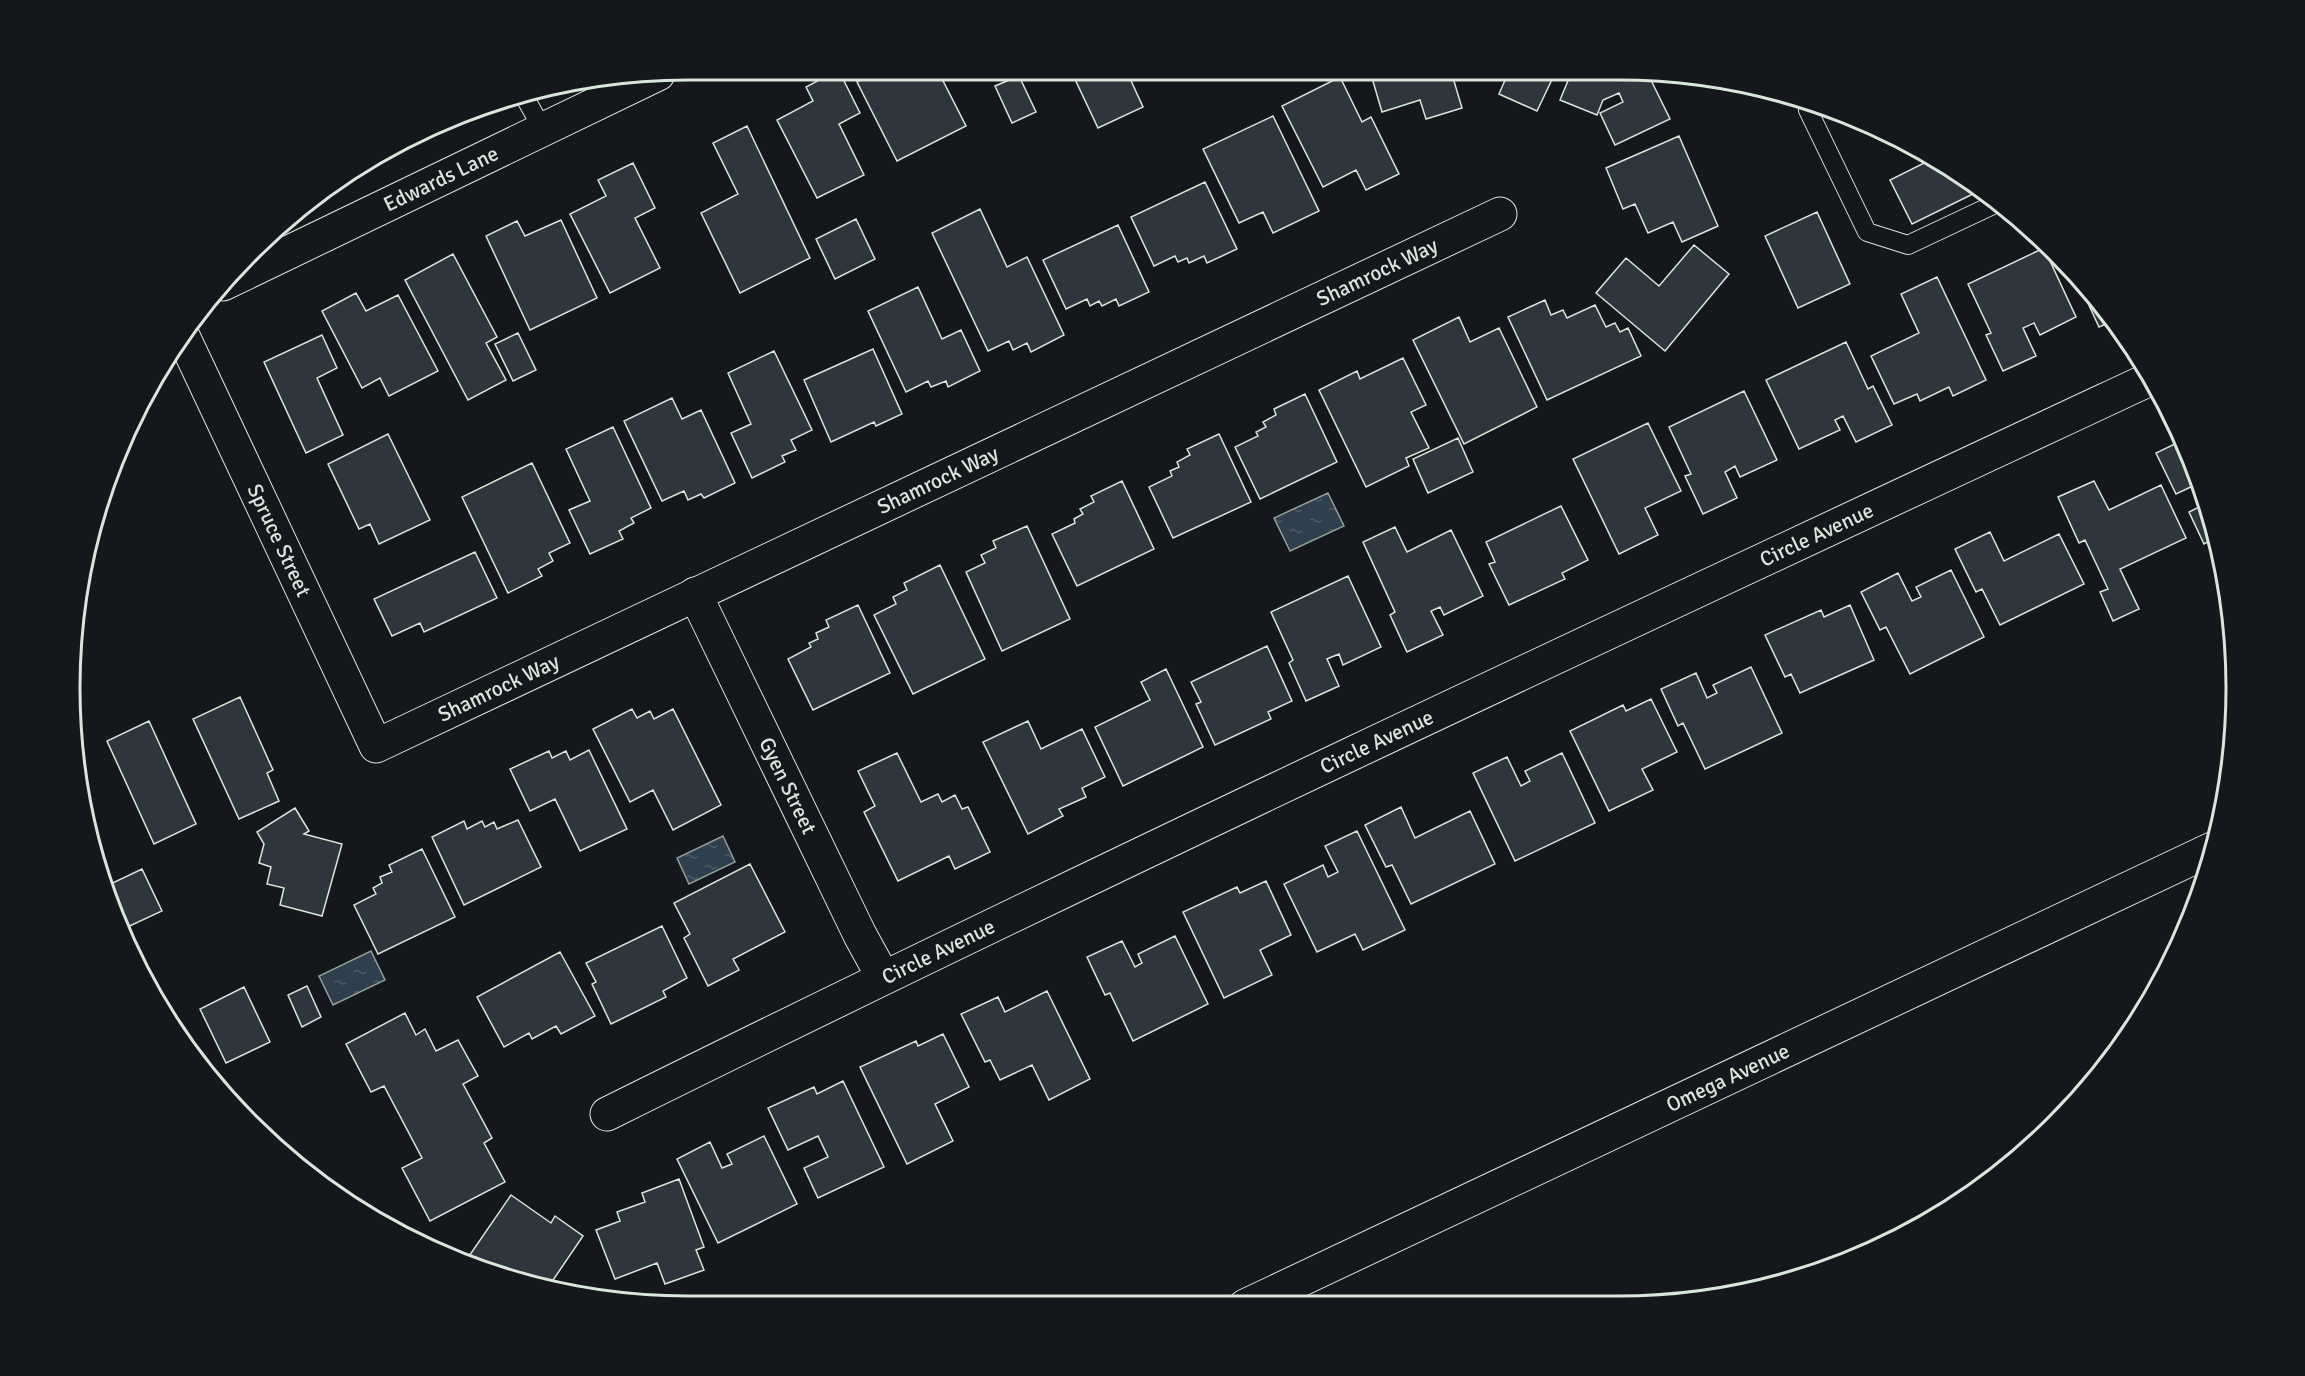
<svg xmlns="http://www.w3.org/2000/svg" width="2305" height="1376" viewBox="0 0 2305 1376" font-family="Signika,sans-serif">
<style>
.water{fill:url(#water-ripples);stroke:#939e99;stroke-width:1.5}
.building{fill:#2c363c;stroke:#d8e6dc;stroke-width:1.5}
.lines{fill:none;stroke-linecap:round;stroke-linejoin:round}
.service-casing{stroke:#d8e6dc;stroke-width:20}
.minor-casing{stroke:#d8e6dc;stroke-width:35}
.service{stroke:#14181c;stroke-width:18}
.minor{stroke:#14181c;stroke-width:33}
.labels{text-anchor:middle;stroke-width:4.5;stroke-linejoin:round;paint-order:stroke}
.street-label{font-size:21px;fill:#d8e6dc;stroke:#14181c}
.rim{fill:none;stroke:#d8e6dc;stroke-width:3}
</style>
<defs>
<pattern id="water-ripples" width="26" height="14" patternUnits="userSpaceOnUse" patternTransform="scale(1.5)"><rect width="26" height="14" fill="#2f3f4d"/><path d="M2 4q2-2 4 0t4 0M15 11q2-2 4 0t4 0" fill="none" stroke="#4c5b66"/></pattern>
</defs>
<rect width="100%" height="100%" fill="#14181c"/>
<path class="water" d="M1328 493 1344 526 1290 551 1274 518Z
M723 836 735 862 689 884 677 858Z
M371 951 385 980 333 1005 319 976Z"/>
<path class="building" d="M1646 70 1670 119 1615 145 1600 113 1623 102 1619 93 1603 100 1597 115 1560 100 1572 71Z
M1370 71H1451L1462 108 1426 119 1420 100 1382 112Z
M1509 71H1556L1537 111 1499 94Z
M1127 72 1143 107 1098 128 1073 75 1077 73Z
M1241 72H1260L1245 79Z
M832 73H840L860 113 839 124 864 175 817 198 777 120 813 101 806 87Z
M873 73H939L966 126 897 161 857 82Z
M1019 76 1036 112 1012 123 995 86Z
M1340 77 1362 122 1371 117 1399 174 1366 190 1356 170 1323 187 1282 106Z
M1273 116 1319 211 1273 233 1263 212 1239 223 1203 149Z
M747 126 810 258 740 293 701 213 738 194 713 143Z
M1679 136 1718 226 1682 242 1673 222 1648 233 1635 204 1623 209 1606 168Z
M1932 159 1961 173 1981 190 1912 224 1890 180Z
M633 163 655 208 635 218 660 268 610 293 570 214 606 196 598 180Z
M1205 182 1237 249 1207 263 1204 256 1189 263 1187 258 1178 262 1175 256 1154 266 1131 217Z
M980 209 1007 267 1027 257 1064 335 1031 352 1027 343 1013 350 1009 341 988 351 932 233Z
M1817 212 1850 284 1798 308 1765 236Z
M856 219 875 259 835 279 816 239Z
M561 220 597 298 530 330 486 236 517 221 525 236Z
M1118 225 1149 292 1119 306 1116 299 1102 306 1099 301 1090 306 1087 299 1066 309 1043 260Z
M1694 245 1729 274 1665 351 1596 293 1626 258 1659 286Z
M2044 248 2076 317 2040 335 2034 323 2023 328 2036 356 2003 371 1986 335 1991 333 1968 284Z
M453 254 497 337 486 343 506 380 468 400 405 280Z
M2075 275 2113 321 2099 327Z
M1937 277 1986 380 1953 396 1949 387 1920 401 1917 394 1894 404 1871 356 1919 333 1901 294Z
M918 287 942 339 961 330 980 371 948 387 946 381 931 387 928 381 906 392 868 311Z
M356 293 366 311 398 295 438 371 389 396 380 378 362 388 322 311Z
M1545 300 1551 315 1563 310 1567 318 1595 305 1606 327 1615 323 1620 332 1628 328 1641 356 1547 400 1508 317Z
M1459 317 1470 342 1499 328 1537 407 1464 444 1413 340Z
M518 333 536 370 513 381 495 344Z
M322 335 337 368 317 378 343 435 306 453 264 362Z
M1846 342 1868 389 1873 386 1892 425 1856 442 1843 416 1835 420 1840 430 1799 449 1766 380Z
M873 349 902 414 876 426 874 422 831 442 804 380Z
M774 351 812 430 791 440 796 450 782 456 785 462 752 478 731 433 751 424 728 373Z
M1403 358 1426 405 1411 412 1429 448 1406 458 1409 466 1366 487 1319 390 1357 371 1360 379Z
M1744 391 1777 460 1740 477 1735 466 1725 472 1737 498 1703 514 1685 476 1691 474 1669 427Z
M1305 394 1337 462 1260 499 1235 447 1258 436 1256 432 1266 427 1263 422 1276 415 1274 409Z
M672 398 682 419 701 410 735 483 704 498 701 494 688 500 684 491 662 501 624 421Z
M1648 423 1681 491 1645 508 1658 535 1619 554 1573 459Z
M613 427 651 508 631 518 634 523 619 531 623 539 590 554 569 510 590 501 566 449Z
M388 434 430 520 379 544 370 524 359 529 328 464Z
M1219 434 1251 502 1173 538 1149 487 1172 476 1170 471 1179 467 1177 462 1190 455 1187 449Z
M1458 438 1473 472 1428 493 1413 459Z
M2183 440 2189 451 2199 483 2176 494 2156 453Z
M532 463 570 543 549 553 553 561 538 569 542 576 508 593 462 497Z
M1122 481 1154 549 1077 586 1052 534 1075 523 1074 519 1083 514 1080 509 1094 502 1091 496Z
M2094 481 2109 510 2161 485 2186 538 2120 569 2139 609 2113 621 2100 592 2108 589 2085 540 2079 543 2058 497Z
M2205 504 2215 538 2204 544 2189 512Z
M1561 506 1588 560 1562 573 1565 579 1509 605 1489 564 1495 562 1486 542Z
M1027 526 1070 619 1002 651 966 572 985 563 981 555 996 548 993 541Z
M1395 527 1407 552 1451 530 1483 596 1444 615 1440 607 1431 611 1443 635 1407 652 1390 615 1395 612 1363 542Z
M1990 532 2004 561 2059 534 2084 584 2000 625 1982 589 1976 592 1955 549Z
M475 552 497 598 424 632 420 623 392 636 374 599Z
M940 565 985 659 913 694 874 615 896 604 893 597 907 590 904 583Z
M1951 570 1984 637 1910 674 1886 627 1880 630 1861 592 1898 573 1912 601 1921 597 1916 587Z
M1348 576 1381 647 1343 665 1339 654 1327 659 1339 686 1306 701 1289 663 1293 660 1271 612Z
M858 605 890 673 813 710 788 659 811 647 809 643 818 639 816 633 829 627 826 620Z
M1850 605 1874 660 1800 693 1791 674 1785 677 1765 635 1821 610 1824 617Z
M1267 646 1292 701 1268 712 1271 719 1215 745 1196 704 1201 702 1191 682Z
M1751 667 1782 733 1705 769 1683 723 1678 726 1661 689 1696 673 1707 698 1717 693 1713 685Z
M1166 669 1203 747 1123 786 1095 727 1150 700 1141 682Z
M240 697 273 770 267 773 279 801 239 819 193 719Z
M1651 699 1677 752 1642 769 1653 790 1609 811 1570 731 1623 705 1626 711Z
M632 709 637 718 650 711 654 719 673 709 721 805 673 830 653 790 630 802 593 729Z
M149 721 196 824 154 844 107 741Z
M1028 721 1041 749 1082 729 1105 777 1082 788 1086 797 1059 809 1063 816 1028 834 983 742Z
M589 750 627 829 580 851 555 799 530 811 510 769 549 751 552 758 566 751 570 760Z
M897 753 921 802 938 794 942 802 955 795 962 809 968 807 990 852 955 869 949 856 898 881 864 812 875 806 858 771Z
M1562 753 1595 823 1515 861 1473 773 1507 757 1521 786 1530 781 1525 771Z
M1401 807 1415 838 1470 811 1495 864 1411 904 1392 865 1386 867 1365 825Z
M295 808 309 831 304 834 342 844 322 916 280 905 284 888 267 884 271 867 259 863 264 844 257 832Z
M518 820 541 867 464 905 432 837 464 821 467 829 482 821 485 827 494 822 497 829Z
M1357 831 1405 930 1363 950 1355 934 1317 952 1284 884 1323 865 1328 877 1338 872 1325 846Z
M422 849 455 917 378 954 354 905 376 894 373 888 382 883 380 877 392 872 389 865Z
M750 864 785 932 733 959 739 970 708 986 684 938 690 934 674 903Z
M142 869 162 911 121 930 102 888Z
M1266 881 1291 935 1260 950 1272 975 1224 998 1183 912 1237 887 1240 893Z
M662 926 687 978 663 991 666 997 611 1024 592 984 596 982 586 963Z
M1175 936 1208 1004 1133 1041 1110 993 1105 995 1087 957 1122 941 1135 967 1142 963 1138 954Z
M560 952 595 1016 561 1034 556 1026 532 1039 529 1033 504 1047 477 997Z
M307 986 321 1017 302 1027 288 995Z
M244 987 270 1042 226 1063 200 1009Z
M1047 991 1090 1079 1049 1100 1032 1065 1000 1080 990 1060 985 1062 961 1014 998 997 1005 1012Z
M405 1013 416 1035 425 1029 436 1051 458 1040 478 1076 463 1084 492 1138 484 1143 505 1182 430 1221 402 1168 422 1158 384 1086 371 1092 346 1044Z
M943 1034 969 1087 935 1104 953 1141 907 1164 860 1067 916 1041 918 1046Z
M843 1081 884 1167 818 1198 804 1168 828 1157 818 1136 788 1150 768 1108 814 1087 817 1094Z
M764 1136 797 1204 718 1243 677 1159 710 1142 722 1168 732 1164 727 1154Z
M679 1179 704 1247 696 1250 704 1270 665 1284 657 1263 615 1279 596 1230 620 1221 617 1212 645 1202 642 1193Z
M511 1195 551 1223 555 1216 583 1236 549 1286 489 1274 465 1262Z"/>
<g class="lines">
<g class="service-casing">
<path id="service" d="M523 94 543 130
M1814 101 1808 110 1867 232 1908 245 1997 203"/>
</g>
<g class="minor-casing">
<g id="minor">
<path id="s1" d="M223 284 658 74"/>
<path id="s2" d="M182 334 376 746 1500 214"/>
<path id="s3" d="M695 594 860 935 883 977"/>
<path id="s4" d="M607 1114C1117 861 1634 620 2150 379"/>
<path id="s5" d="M1245 1306 2212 849"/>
</g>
</g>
<use href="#service" class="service"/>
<use href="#minor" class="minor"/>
</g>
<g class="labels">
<g class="street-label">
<text dy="7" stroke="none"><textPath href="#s1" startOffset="242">Edwards Lane</textPath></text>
<text dy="7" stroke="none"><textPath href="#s2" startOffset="1563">Shamrock Way</textPath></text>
<text dy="7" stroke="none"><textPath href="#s2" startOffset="1077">Shamrock Way</textPath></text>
<text dy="7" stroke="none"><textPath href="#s4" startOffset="1341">Circle Avenue</textPath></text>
<text dy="7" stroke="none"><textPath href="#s2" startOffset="228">Spruce Street</textPath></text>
<text dy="7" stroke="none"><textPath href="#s2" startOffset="591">Shamrock Way</textPath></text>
<text dy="7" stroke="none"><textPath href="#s4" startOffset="855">Circle Avenue</textPath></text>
<text dy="7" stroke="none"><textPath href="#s3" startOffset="213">Gyen Street</textPath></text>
<text dy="7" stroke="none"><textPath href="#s4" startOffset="369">Circle Avenue</textPath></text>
<text dy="7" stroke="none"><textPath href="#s5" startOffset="534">Omega Avenue</textPath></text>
</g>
</g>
<path d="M0 0H2305V1376H0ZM688 80H1618A608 608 0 0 1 2226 688V688A608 608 0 0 1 1618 1296H688A608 608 0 0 1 80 688V688A608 608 0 0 1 688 80Z" fill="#14181c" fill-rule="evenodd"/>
<path class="rim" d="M688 80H1618A608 608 0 0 1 2226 688V688A608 608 0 0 1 1618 1296H688A608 608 0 0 1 80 688V688A608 608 0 0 1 688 80Z"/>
</svg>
